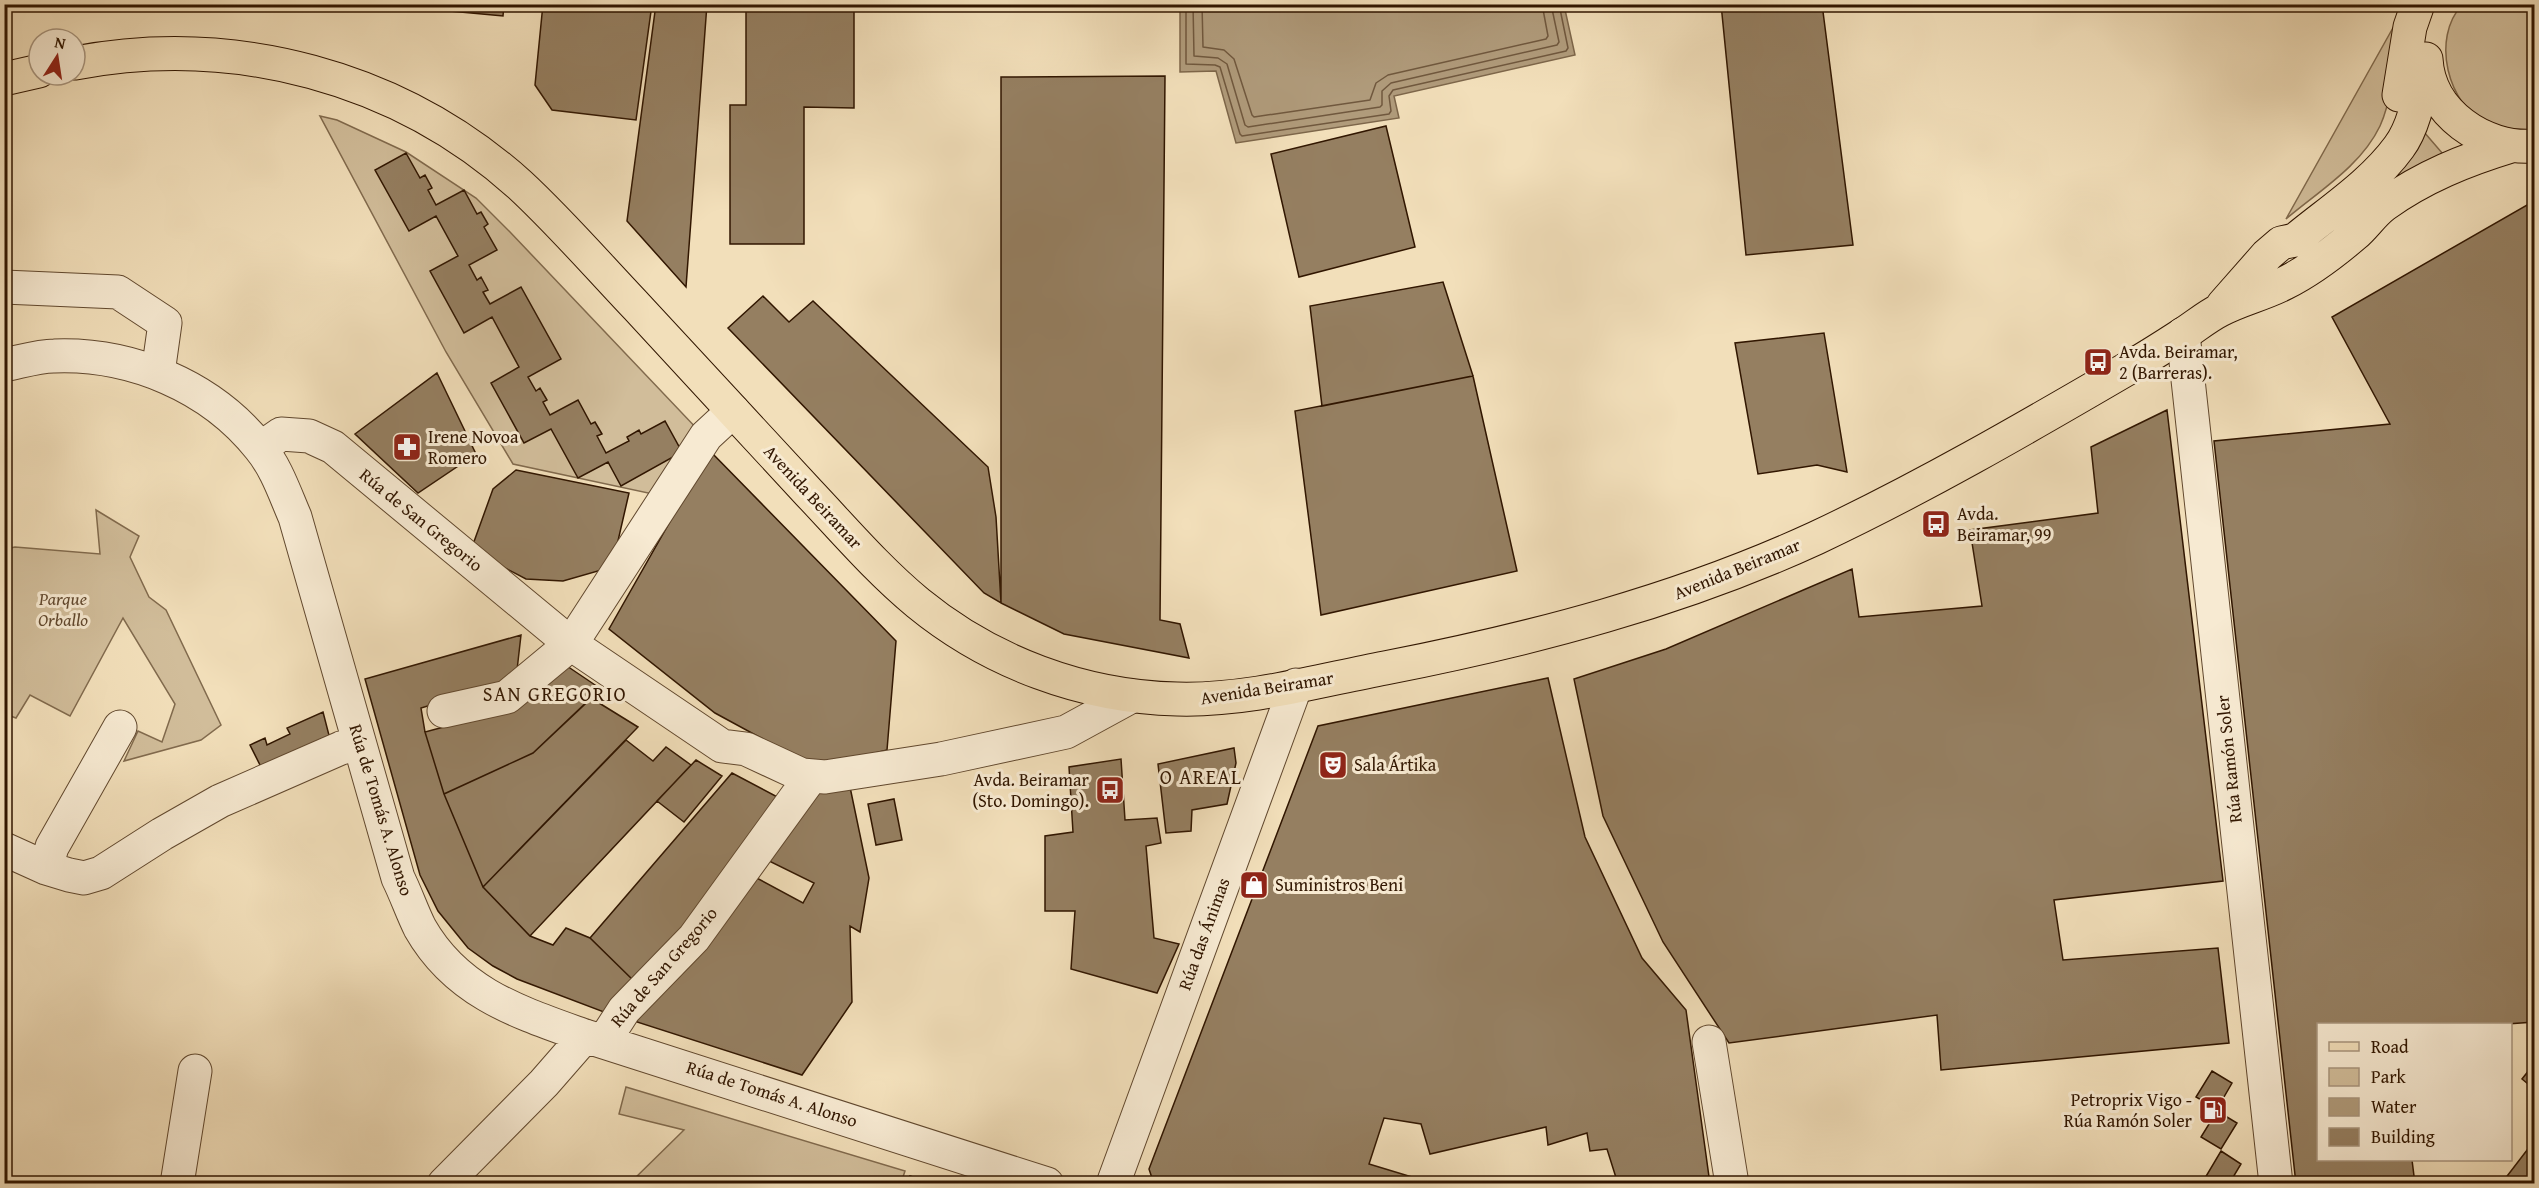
<svg xmlns="http://www.w3.org/2000/svg" width="2539" height="1188" viewBox="0 0 2539 1188" font-family="'Gentium Book Plus',serif">
<style>
.green{fill:#d1bd9a;stroke:#816a4d;stroke-width:1.5}
.water{fill:#b09b7b;stroke:#7d664a;stroke-width:1.5}
.lines{fill:none;stroke-linecap:round;stroke-linejoin:round}
.shore{stroke:#70583e;stroke-width:1.5}
.building{fill:#957f61;stroke:#311600;stroke-width:1.5}
.minor-casing{stroke:#61482e;stroke-width:35}
.major-casing{stroke:#311600;stroke-width:35}
.minor{stroke:#f7ead2;stroke-width:33}
.major{stroke:#f2dfba;stroke-width:33}
.labels{text-anchor:middle;stroke-width:6;stroke-linejoin:round;paint-order:stroke}
.poi-label{font-size:18px;fill:#311600;stroke:#f7ead2;text-anchor:start}
.street-label{font-size:18px;fill:#311600;stroke:#f7ead2}
.park-label{font-size:18px;font-style:italic;fill:#61482e;stroke:#f7ead2}
.neighbourhood-label{font-size:20px;letter-spacing:1.5px;fill:#311600;stroke:#f7ead2}
</style>
<rect width="100%" height="100%" fill="#f2dfba"/>
<filter id="stains"><feTurbulence type="fractalNoise" baseFrequency=".00333" numOctaves="4"/><feColorMatrix values="0 0 0 0 .2 0 0 0 0 .09 0 0 0 0 .02 0 0 0 .5 -.17"/></filter>
<radialGradient id="worn" r=".72"><stop offset=".6" stop-color="#630" stop-opacity="0"/><stop offset="1" stop-color="#630" stop-opacity=".3"/></radialGradient>
<path class="green" d="M2462 5H2534V134C2520 131 2502 131 2489 125 2447 106 2431 38 2462 5Z
M2399 17C2395 49 2394 96 2380 126 2361 166 2319 191 2286 219Z
M320 116 337 120 406 152 476 198 510 232 701 433 662 496 513 464 446 352Z
M2424 132 2443 154 2388 186Z
M96 510 139 536 130 557 149 597 166 610 221 725 201 740 124 761 138 731 162 742 175 704 123 618 70 716 30 695 16 718 5 714V549L15 547 100 554Z
M626 1087 905 1171 901 1183H630L684 1130 619 1114Z"/>
<path class="water" d="M1180 4 1564 5 1575 55 1394 96 1399 118 1236 143 1216 71 1180 72Z"/>
<g class="lines">
<path class="shore" d="M1186 4V64L1215 65 1220 67 1240 134 1242 136 1389 114 1391 111 1389 96 1393 90 1566 51 1568 48 1559 4
M1193 4 1194 56 1218 58 1227 64 1245 125 1248 127 1380 107 1382 105V91L1391 83 1557 45 1559 42 1551 4
M1202 4 1203 47 1224 50 1234 59 1252 115 1254 117 1370 100 1376 83 1388 75 1546 39 1548 36 1542 4"/>
</g>
<path class="building" d="M450 4H504L503 16 450 11Z
M543 4H652L636 120 552 110 535 85Z
M656 4H707L686 287 627 221Z
M746 4H854V108L804 107V244H730V105H746Z
M1721 4H1822L1853 245 1746 255Z
M1165 76 1160 620 1180 624 1189 658 1064 634 1001 603V77Z
M1386 126 1415 247 1299 277 1271 154Z
M406 153 420 178 425 175 432 188 428 190 436 205 464 190 477 214 481 212 488 224 484 227 497 250 469 265 477 280 481 277 488 290 483 292 490 304 521 287 561 359 528 377 536 391 540 388 547 400 543 402 550 415 578 400 591 424 595 422 602 434 597 436 606 453 629 441 627 437 639 430 641 434 665 421 682 452 621 486 608 462 578 478 551 429 524 443 491 383 519 367 492 317 464 333 430 271 458 256 436 216 409 231 375 170Z
M2534 201V1022L2507 1024H2318V1160H2412L2415 1184H2296L2214 441 2390 424 2332 317Z
M1443 282 1473 376 1322 406 1310 306Z
M763 296 789 322 813 301 988 467 996 517 1001 603 984 593 728 328Z
M1824 333 1847 472 1817 465 1758 474 1735 343Z
M437 373 476 454 418 493 355 434Z
M1473 376 1517 571 1321 615 1295 411Z
M2167 410 2223 881 2054 900 2063 960 2218 948 2229 1043 1941 1070 1937 1015 1729 1043 1663 942 1603 816 1574 679 1666 649 1852 569 1859 617 1982 606 1970 530 2098 513 2091 447Z
M710 451 896 641 887 750 816 768 715 713 609 629Z
M516 470 629 493 612 567 563 581 526 579 471 550 493 489Z
M521 635 516 679 421 708 425 732 444 794 483 887 530 936 553 945 566 928 590 938 638 985 609 1014 517 979 493 966 468 948 438 911 420 875 365 679Z
M561 662 601 689 533 753 444 794 425 732 503 711Z
M1548 678 1585 837 1642 958 1686 1010 1710 1184H1618L1607 1149 1590 1151 1587 1133 1548 1145 1546 1127 1430 1154 1421 1124 1384 1118 1369 1164 1435 1184H1154L1149 1169 1318 726Z
M591 698 638 727 483 887 444 794 533 753Z
M323 712 331 743 264 773 250 745 265 738 267 745 290 734 287 728Z
M626 740 653 761 666 747 691 765 530 936 483 887Z
M1234 748 1236 763 1227 804 1192 810 1191 831 1166 833 1158 764Z
M1121 759 1125 820 1157 818 1161 843 1146 846 1154 938 1179 944 1157 993 1071 969 1075 911H1045V836L1073 832 1069 767Z
M696 760 722 776 684 822 657 801Z
M732 773 785 801 638 985 590 938Z
M850 787 869 878 860 932 850 926 852 1002 802 1075 637 1022 634 1012 753 876 803 903 814 883 765 859 811 794Z
M894 799 902 840 876 845 868 804Z
M2534 1064V1089L2522 1079Z
M2212 1071 2232 1083 2217 1109 2196 1097Z
M2217 1111 2237 1123 2221 1149 2201 1137Z
M2534 1141V1184H2501Z
M2221 1151 2241 1164 2229 1184H2215L2205 1178Z
M910 1176 936 1184H908Z"/>
<g class="lines">
<g class="minor-casing">
<path id="minor" d="M4 287 118 292 165 323 158 373
M2183 334 2276 1184
M4 365C20 362 38 356 54 356 131 353 211 386 260 448 276 467 285 494 295 517L398 878C406 894 412 912 420 928 457 993 518 1012 585 1036L1047 1184
M261 448 281 434 309 436 333 447 571 644 722 746 746 749 802 775 825 777 941 759 1066 732 1132 696
M444 711 507 697 571 644 706 436 733 411
M4 849 46 868 69 875 84 878 101 873 162 834 220 801 341 748 359 743
M46 868 52 847 120 727
M604 1041 624 1010 694 938 810 778
M1709 1042 1732 1184
M177 1184 195 1071
M444 1184 544 1083 585 1036
M1113 1184 1296 685"/>
</g>
<g class="major-casing">
<path id="major" d="M2426 59C2429 113 2484 150 2534 146
M75 63C234 33 399 76 520 185 561 223 598 266 637 307 694 369 752 431 809 493 844 530 878 570 918 603 990 662 1083 697 1177 699 1247 701 1317 681 1385 668 1533 639 1679 601 1816 538 1922 488 2024 429 2125 370 2145 359 2165 346 2185 333 2197 325 2208 316 2220 310 2241 299 2264 294 2285 283 2309 271 2334 252 2354 235 2365 226 2372 214 2384 205 2423 177 2465 160 2511 146
M4 79 39 71
M2399 95 2410 27 2418 4
M2223 305 2267 255 2281 243 2295 240C2330 211 2372 184 2399 147 2416 124 2420 90 2426 63"/>
</g>
<use href="#minor" class="minor"/>
<use href="#major" class="major"/>
</g>
<defs>
<g id="bus-square" transform="scale(1.5)"><rect x="-9" y="-9" width="18" height="18" rx="4" fill="#8f2418" stroke="#f7ead2"/><path d="M-5-6H5V4H4V6H2V4H-2V6H-4V4H-5ZM-3.5-4V0h7V-4ZM-3.5 1.2v1.5H-2V1.2ZM2 1.2v1.5H3.5V1.2Z" fill="#fff"/></g>
<g id="pharmacy-square" transform="scale(1.5)"><rect x="-9" y="-9" width="18" height="18" rx="4" fill="#8f2418" stroke="#f7ead2"/><path d="M-2-6h4v4h4v4h-4v4h-4v-4h-4v-4h4Z" fill="#fff"/></g>
<g id="theatre-square" transform="scale(1.5)"><rect x="-9" y="-9" width="18" height="18" rx="4" fill="#8f2418" stroke="#f7ead2"/><path d="M-5-5.5Q0-4 5-5.5V0Q5 5 0 6Q-5 5-5 0ZM-3.3-2.5H-1v1.5H-3.3ZM1-2.5H3.3v1.5H1ZM-2.8 1Q0 5.5 2.8 1Z" fill="#fff"/></g>
<g id="shop-square" transform="scale(1.5)"><rect x="-9" y="-9" width="18" height="18" rx="4" fill="#8f2418" stroke="#f7ead2"/><path d="M-5-2.5h2.3a2.7 3.5 0 0 1 5.4 0H5L5.5 6h-11ZM-1.5-2.5h3a1.5 2.3 0 0 0-3 0Z" fill="#fff"/></g>
<g id="fuel-square" transform="scale(1.5)"><rect x="-9" y="-9" width="18" height="18" rx="4" fill="#8f2418" stroke="#f7ead2"/><path d="M-5.5-6h7V0h2V4h1.3V-2.5L3-4.5l.8-.8L6-3V5H2.5V1h-1V6h-7ZM-4.2-4.7v3.2H.2V-4.7Z" fill="#fff"/></g>
</defs>
<g fill-rule="evenodd">
<use href="#bus-square" x="2098" y="362"/>
<use href="#pharmacy-square" x="407" y="447"/>
<use href="#bus-square" x="1936" y="524"/>
<use href="#theatre-square" x="1333" y="765"/>
<use href="#bus-square" x="1110" y="790"/>
<use href="#shop-square" x="1254" y="885"/>
<use href="#fuel-square" x="2213" y="1110"/>
</g>
<g class="labels">
<g class="poi-label">
<text x="2119" y="358">Avda. Beiramar,<tspan x="2119" dy="21">2 (Barreras).</tspan></text>
<text x="428" y="443">Irene Novoa<tspan x="428" dy="21">Romero</tspan></text>
<text x="1957" y="520">Avda.<tspan x="1957" dy="21">Beiramar, 99</tspan></text>
<text x="1354" y="771">Sala Ártika</text>
<text x="1089" y="786" text-anchor="end">Avda. Beiramar<tspan x="1089" dy="21">(Sto. Domingo).</tspan></text>
<text x="1275" y="891">Suministros Beni</text>
<text x="2192" y="1106" text-anchor="end">Petroprix Vigo -<tspan x="2192" dy="21">Rúa Ramón Soler</tspan></text>
</g>
<g class="street-label">
<text transform="translate(813 497) rotate(47)" y="6">Avenida Beiramar</text>
<text transform="translate(421 520) rotate(39)" y="6">Rúa de San Gregorio</text>
<text transform="translate(1737 569) rotate(-22)" y="6">Avenida Beiramar</text>
<text transform="translate(1267 688) rotate(-9)" y="6">Avenida Beiramar</text>
<text transform="translate(2229 759) rotate(-96)" y="6">Rúa Ramón Soler</text>
<text transform="translate(381 810) rotate(73)" y="6">Rúa de Tomás A. Alonso</text>
<text transform="translate(1204 934) rotate(-70)" y="6">Rúa das Ánimas</text>
<text transform="translate(664 967) rotate(-49)" y="6">Rúa de San Gregorio</text>
<text transform="translate(772 1094) rotate(18)" y="6">Rúa de Tomás A. Alonso</text>
</g>
<g class="park-label">
<text x="63" y="605">Parque<tspan x="63" dy="21">Orballo</tspan></text>
</g>
<g class="neighbourhood-label">
<text x="555" y="701">SAN GREGORIO</text>
<text x="1201" y="784">O AREAL</text>
</g>
</g>
<rect width="2539" height="1188" fill="none" stroke="#f2dfba" stroke-width="24"/>
<rect x="6" y="6" width="2527" height="1176" fill="none" stroke="#311600" stroke-width="3"/>
<rect x="12" y="12" width="2515" height="1164" fill="none" stroke="#311600" stroke-width="1.5"/>
<rect x="2317" y="1023" width="195" height="138" fill="#f7ead2" stroke="#a8957e" stroke-width="1.5"/>
<rect x="2329" y="1042" width="30" height="9" fill="#f2dfba" stroke="#a8957e" stroke-width="1.5"/>
<text x="2371" y="1053" font-size="18" fill="#311600">Road</text>
<rect x="2329" y="1068" width="30" height="18" fill="#d1bd9a" stroke="#a8957e" stroke-width="1.5"/>
<text x="2371" y="1083" font-size="18" fill="#311600">Park</text>
<rect x="2329" y="1098" width="30" height="18" fill="#b09b7b" stroke="#a8957e" stroke-width="1.5"/>
<text x="2371" y="1113" font-size="18" fill="#311600">Water</text>
<rect x="2329" y="1128" width="30" height="18" fill="#957f61" stroke="#a8957e" stroke-width="1.5"/>
<text x="2371" y="1143" font-size="18" fill="#311600">Building</text>
<g transform="translate(57 57) rotate(12)"><circle r="28" fill="#f7ead2" stroke="#a8957e" stroke-width="1.5"/>
<path d="M0-4.5L10 22L0 15L-10 22Z" fill="#8f2418"/>
<text y="-9" font-size="16" font-weight="bold" text-anchor="middle" fill="#311600">N</text>
</g>
<rect width="100%" height="100%" filter="url(#stains)"/>
<rect width="100%" height="100%" fill="url(#worn)"/>
</svg>
